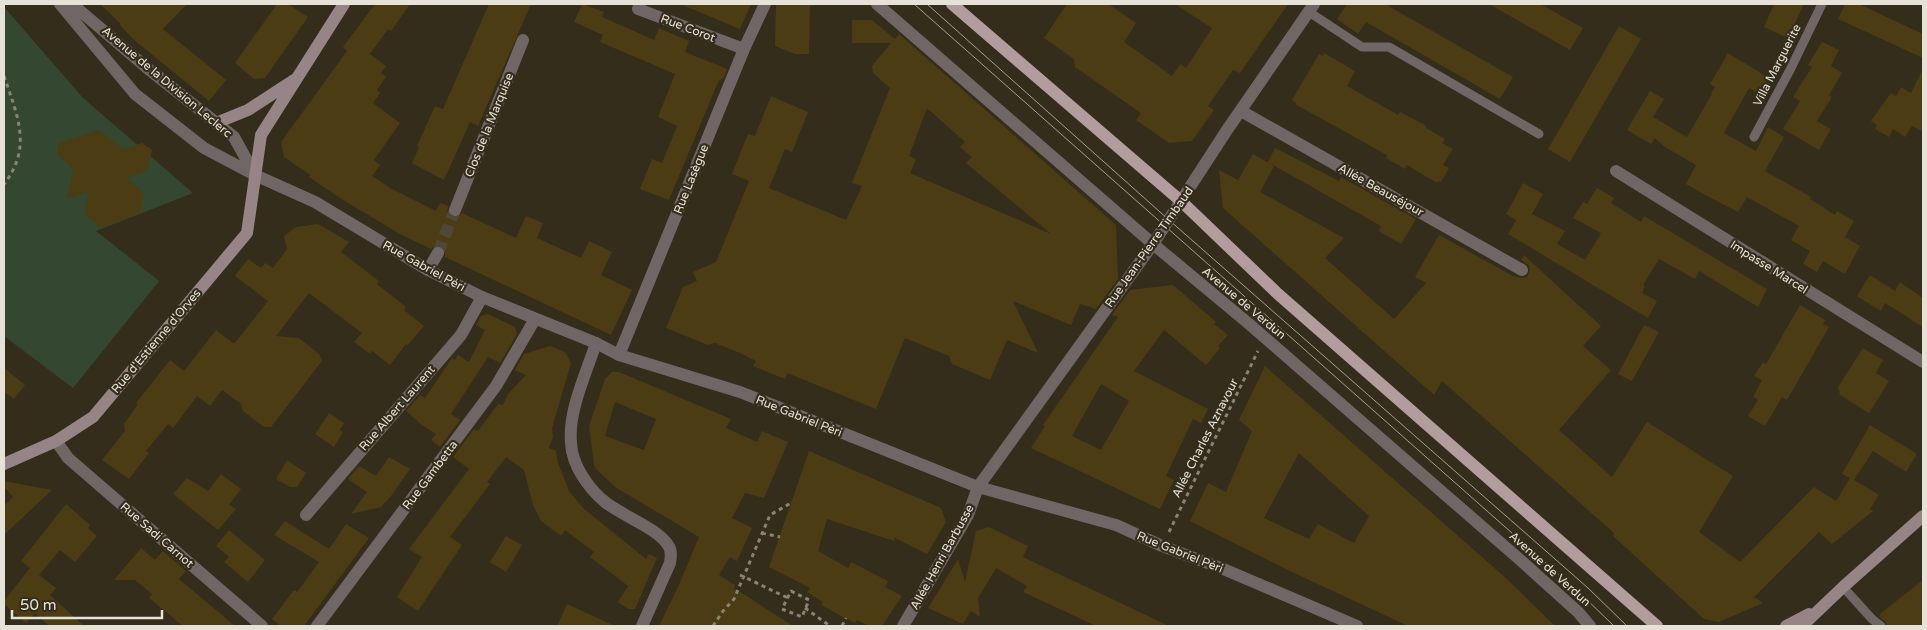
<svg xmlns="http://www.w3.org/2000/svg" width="1927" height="630" viewBox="0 0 1927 630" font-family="'Varela Round',sans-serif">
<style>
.green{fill:#344831}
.building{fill:#4b3c14;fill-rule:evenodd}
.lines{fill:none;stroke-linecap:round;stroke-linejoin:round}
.minor-tunnel{stroke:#4f4838;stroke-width:12;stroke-dasharray:12 6;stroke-linecap:butt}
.path{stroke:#898375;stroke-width:3;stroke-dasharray:4 4;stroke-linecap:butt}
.service{stroke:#706666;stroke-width:9}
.minor{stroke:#706666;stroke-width:12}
.tertiary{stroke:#706666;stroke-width:12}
.secondary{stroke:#968486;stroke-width:12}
.primary{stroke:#b29c9e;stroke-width:12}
.tram{stroke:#a39d90;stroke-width:1}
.labels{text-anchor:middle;stroke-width:4.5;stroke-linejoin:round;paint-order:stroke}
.street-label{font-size:12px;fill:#e7e2d7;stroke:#342d1c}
</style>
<rect width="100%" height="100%" fill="#342d1c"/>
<path class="green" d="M4 7 83 98 193 193 96 231 159 281 73 388 4 336Z"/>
<path class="building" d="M100 4H187L163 29 226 80 209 101 133 39 120 25 121 24Z
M277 4H288L308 17 265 78 254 79 235 63Z
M375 4H410L391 31 388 29 370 54 386 66 381 73 386 77 377 90 380 93 373 103 400 123 374 160 380 165 372 176 392 189 436 211 440 203 448 206 447 212 452 217 457 218 462 213 516 238 526 216 543 223 537 238 581 258 589 241 612 252 601 275 632 290 611 335 445 257V249L442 246H434L431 249 400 234 340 198 309 177 310 175 284 157 281 142 347 51 343 47Z
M489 4H531L478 126 470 122 444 180 412 163 419 147 417 146 435 106 443 109Z
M582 4 604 12 602 17 654 40 659 28 689 41 685 52 727 69 723 79 719 80 669 200 640 189 652 159 662 163 677 126 658 117 675 74 600 42 603 35 574 22Z
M680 4H751L740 29Z
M776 4H810L809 54H795L775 46Z
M1067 4H1109L1114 8 1136 23 1124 42 1172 76 1180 64 1186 68 1212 28 1175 4H1288L1240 73 1233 70 1208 106 1214 110 1192 141 1169 143 1136 120 1141 113 1075 67 1074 59 1044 38Z
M1347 4H1385L1513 77 1500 99 1366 22 1358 34 1337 19Z
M1489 4H1540L1583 28 1570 50Z
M1774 4H1804L1788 38 1764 27Z
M1845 4H1859L1923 34V58L1838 19Z
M852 20H872L895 39 899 34 1116 225 1118 279 1096 309 1080 304 1071 325 1013 301 1038 353 1007 340 990 380 952 364 949 356 905 338 876 409 787 373 785 379 753 366 756 361 740 353 715 343 708 345 666 328 683 287 697 281 693 272 716 262 749 181 732 174 748 134 755 136 771 96 808 112 792 152 785 149 769 188 846 220 862 186 852 183 890 88 873 73 872 66 891 43H852ZM927 108 965 142 960 147 972 157 966 163 1051 234 910 173 916 159 909 156Z
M1619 26 1641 39 1570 162 1548 149Z
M1822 42 1839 50 1831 66 1842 73 1829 95 1832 97 1817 121 1831 129 1819 150 1783 129 1800 101 1793 97 1812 67 1808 65Z
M1324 53 1355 71 1347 86 1398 115 1400 112 1425 125 1426 128 1445 139 1442 143 1453 149 1443 165 1449 168 1441 182 1438 181 1437 183 1407 165 1405 169 1386 158 1387 155 1295 104 1296 103 1292 100 1319 54 1323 56Z
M1728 53 1769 78 1759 94 1749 88 1724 133 1756 151 1768 127 1784 137 1765 171 1811 197 1810 199 1835 215 1837 211 1854 221 1845 237 1860 246 1845 274 1823 261 1817 272 1803 264 1810 251 1791 240 1799 226 1747 197 1738 212 1711 198 1686 184 1696 165 1665 147 1655 138 1651 144 1627 130 1650 91 1664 99 1653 117 1687 137 1712 94 1711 93 1715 87 1710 84Z
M1923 68V132L1912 126 1905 137 1893 129 1889 137 1875 129 1877 125 1871 121 1891 93 1896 96 1901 87 1911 93Z
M99 130 124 149 142 143 152 150 148 170 127 178 144 193 140 213 101 228 85 215 88 192 67 199 73 169 57 155 58 144Z
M1275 148 1339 181 1341 177 1416 219 1401 244 1379 231 1381 226 1268 162Z
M1253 154 1274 166 1260 192 1344 238 1325 258 1394 319 1426 283 1415 277 1439 235 1513 276 1522 278 1527 277 1530 270 1529 265 1521 260 1524 255 1601 326 1583 346 1611 370 1559 430 1612 477 1647 422 1733 476 1699 532 1740 562 1814 487 1836 501 1850 478 1842 474 1870 425 1917 454 1906 472 1873 451 1854 480 1879 495 1870 509 1873 511 1832 544 1819 532 1754 597 1763 603 1719 622 1704 619 1613 536 1614 533 1442 381 1434 395 1223 208 1219 170 1238 180Z
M1523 183 1543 194 1532 214 1565 231 1557 244 1585 260 1601 233 1573 218 1583 202 1587 204 1597 188 1614 198 1611 203 1641 222 1644 216 1767 289 1758 307 1699 271 1695 279 1659 259 1643 285 1645 287 1642 293 1657 301 1648 318 1508 234 1516 220 1506 214Z
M318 224 349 242 341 252 379 281 377 284 406 307 404 310 424 326 408 345 406 344 390 365 372 351 370 354 354 342 362 333 309 293 276 336 299 338 319 354 322 361 271 427H264L243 411 241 404 222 390 210 406 197 396 173 428 168 424 146 451 149 453 129 479 102 460 125 431 124 424 138 404 136 403 170 360 184 371 216 330 234 344 268 301 235 276 248 259 261 268 265 263 273 268 287 249 284 236 296 227Z
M1870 275 1895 291 1900 282 1923 298V327L1885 303 1881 311 1857 296Z
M1173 285 1216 322 1214 324 1228 335 1218 346 1220 348 1206 365 1164 330 1134 371 1208 409 1201 423 1193 419 1166 476 1174 480 1160 509 1031 448 1045 426 1043 425 1118 317 1112 315 1130 290ZM1101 384 1129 401 1101 450 1072 436Z
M1800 305 1825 320 1823 324 1829 327 1787 400 1782 397 1765 426 1748 416 1758 400 1753 397 1762 380 1754 376 1763 362 1766 364Z
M488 314 515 327 517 334 500 363 488 357 451 414 460 420 440 447 431 440 436 434 422 425 406 411 420 395 425 398 452 358 455 360 458 355 469 362 485 330 476 325 481 316Z
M1644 325 1659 332 1632 381 1618 374Z
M550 346 565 352 571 363 552 428 553 437 549 448 556 451 558 463 569 491 583 508 646 559 649 554 657 558 635 609H628L618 602 628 586 590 557 594 552 565 530 561 536 541 521 533 505 524 470 506 457 487 482 490 484 450 537 462 545 418 611 397 597 422 557 409 549 469 469 453 457 474 429 478 431 498 404 503 405 508 394 526 375 515 370 524 354Z
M1863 348 1883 360 1876 373 1889 381 1869 413 1840 395 1838 387Z
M1265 366 1507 579 1555 626H1408L1290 571 1190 521 1208 483 1226 492 1252 431 1239 420ZM1299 453 1369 516 1354 543 1318 524 1309 539 1264 518Z
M4 368 25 385 14 399 4 392Z
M612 372H619L731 419 726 428 757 442 762 431 788 442 764 498 745 493 732 518 752 528 737 561 730 557 719 575 735 585 734 588 793 626H659L678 587 699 537 615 487 597 470 596 466 595 471 589 426 605 379ZM615 402 656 419 644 450 605 436Z
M329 413 344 423 340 430 343 432 334 447 315 434Z
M809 451 941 508 946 522 927 554 895 538 894 541 827 519 818 551 848 568 851 562 888 581 885 587 902 596 882 626H869L857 620 855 623 845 618 821 605 823 602 807 592 810 588 769 567Z
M389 457 410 469 391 496 381 507 351 514 367 492 348 479 359 466 376 476Z
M287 460 306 473 297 487H290L276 479Z
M221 474 241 489 229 505 236 509 218 530 173 494 187 478 208 491Z
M4 481 52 490 4 535V506L13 497 4 487Z
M66 504 90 525 88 528 97 536 75 562 60 550 39 575 21 561Z
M285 521 329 549 346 524 369 538 304 626H281L272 619 294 590 297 592 319 562 274 535Z
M989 527 1028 546 1023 557 1169 626H1096L1023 592 1027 586 996 568 978 598 980 617 971 611 963 624 928 608 958 559 965 582 976 531Z
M229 530 265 560 248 582 224 562 229 557 216 546Z
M506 536 522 545 506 572 490 562Z
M141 548 155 560 163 551 186 571 179 579 235 626H183L149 598 152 594 135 580H114Z
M30 568 56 588 50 595 84 626H49L35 613 26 623 4 604V601Z
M1923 580V626H1887L1885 621 1879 617 1881 613Z
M567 604 615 626H557Z"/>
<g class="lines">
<path class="minor-tunnel" d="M438 253 455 210"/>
<path class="path" d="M4 76C17 115 33 147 4 184
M1169 532 1258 351
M762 533 780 537
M740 575 788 598
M791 591 809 600 802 617 782 609Z
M805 608 830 626
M713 626 723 611 734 599 770 515 791 503
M842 626 846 618"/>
<path class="service" d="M1309 12 1362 47H1389L1539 134
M1754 137 1790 70 1822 4
M1843 587 1872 619 1881 626"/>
<path class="minor" d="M640 4 638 9 744 49
M877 4 1153 244 1248 323 1518 558 1578 612 1590 626
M1241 111 1522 270
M1616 171 1923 362
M455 210 523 40
M428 270 438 253
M596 343C586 374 568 411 571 443 572 465 588 488 605 502 621 515 657 528 668 545 672 550 671 557 670 563L642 626
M619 355 744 49 765 4
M56 441 68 458 262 626
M306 515 461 335 482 297
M317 626 496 386 535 319
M903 626 968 515 978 487 1153 244 1227 130 1314 4"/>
<path class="tertiary" d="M60 4 135 94 204 148 255 175 315 202 428 270 482 297 596 343 619 355 740 392 978 487 1116 525 1162 546 1221 568 1357 626
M72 4 146 67 234 137 255 175"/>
<path class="secondary" d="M216 123 248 110 294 80
M4 464 56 441 93 417 247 233 261 135 344 4
M1786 626 1809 614
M1802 626 1843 587 1923 516"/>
<path class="primary" d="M952 4 1182 202 1278 294 1657 626"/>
<path class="tram" d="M914 4 1582 595 1614 626
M927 4 1169 220 1588 588 1627 626"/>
</g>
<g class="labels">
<g class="street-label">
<text transform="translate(688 28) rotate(21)" y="4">Rue Corot</text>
<text transform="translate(1777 65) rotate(-63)" y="4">Villa Marguerite</text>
<text transform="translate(167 82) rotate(40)" y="4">Avenue de la Division Leclerc</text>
<text transform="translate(489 125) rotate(-68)" y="4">Clos de la Marquise</text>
<text transform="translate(691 179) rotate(-68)" y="4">Rue Lasègue</text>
<text transform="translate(1381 190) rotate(29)" y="4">Allée Beauséjour</text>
<text transform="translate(1149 247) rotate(-55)" y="4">Rue Jean-Pierre Timbaud</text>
<text transform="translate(424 266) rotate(29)" y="4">Rue Gabriel Péri</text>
<text transform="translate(1769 267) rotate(32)" y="4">Impasse Marcel</text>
<text transform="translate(1244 303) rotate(40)" y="4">Avenue de Verdun</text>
<text transform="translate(156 341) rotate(-50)" y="4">Rue d'Estienne d'Orves</text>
<text transform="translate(397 408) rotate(-49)" y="4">Rue Albert Laurent</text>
<text transform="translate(799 416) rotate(22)" y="4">Rue Gabriel Péri</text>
<text transform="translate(1205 438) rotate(-63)" y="4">Allée Charles Aznavour</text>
<text transform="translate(430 475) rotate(-53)" y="4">Rue Gambetta</text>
<text transform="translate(157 535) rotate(41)" y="4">Rue Sadi Carnot</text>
<text transform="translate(1180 552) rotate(22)" y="4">Rue Gabriel Péri</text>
<text transform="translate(942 557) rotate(-61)" y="4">Allée Henri Barbusse</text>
<text transform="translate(1550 569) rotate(42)" y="4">Avenue de Verdun</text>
</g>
</g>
<rect width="1927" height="630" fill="none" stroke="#e7e2d7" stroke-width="10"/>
<path d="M12 610v8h150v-8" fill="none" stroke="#e7e2d7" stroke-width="2.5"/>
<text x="20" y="610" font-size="15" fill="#e7e2d7" stroke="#342d1c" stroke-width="4" paint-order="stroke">50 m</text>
</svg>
